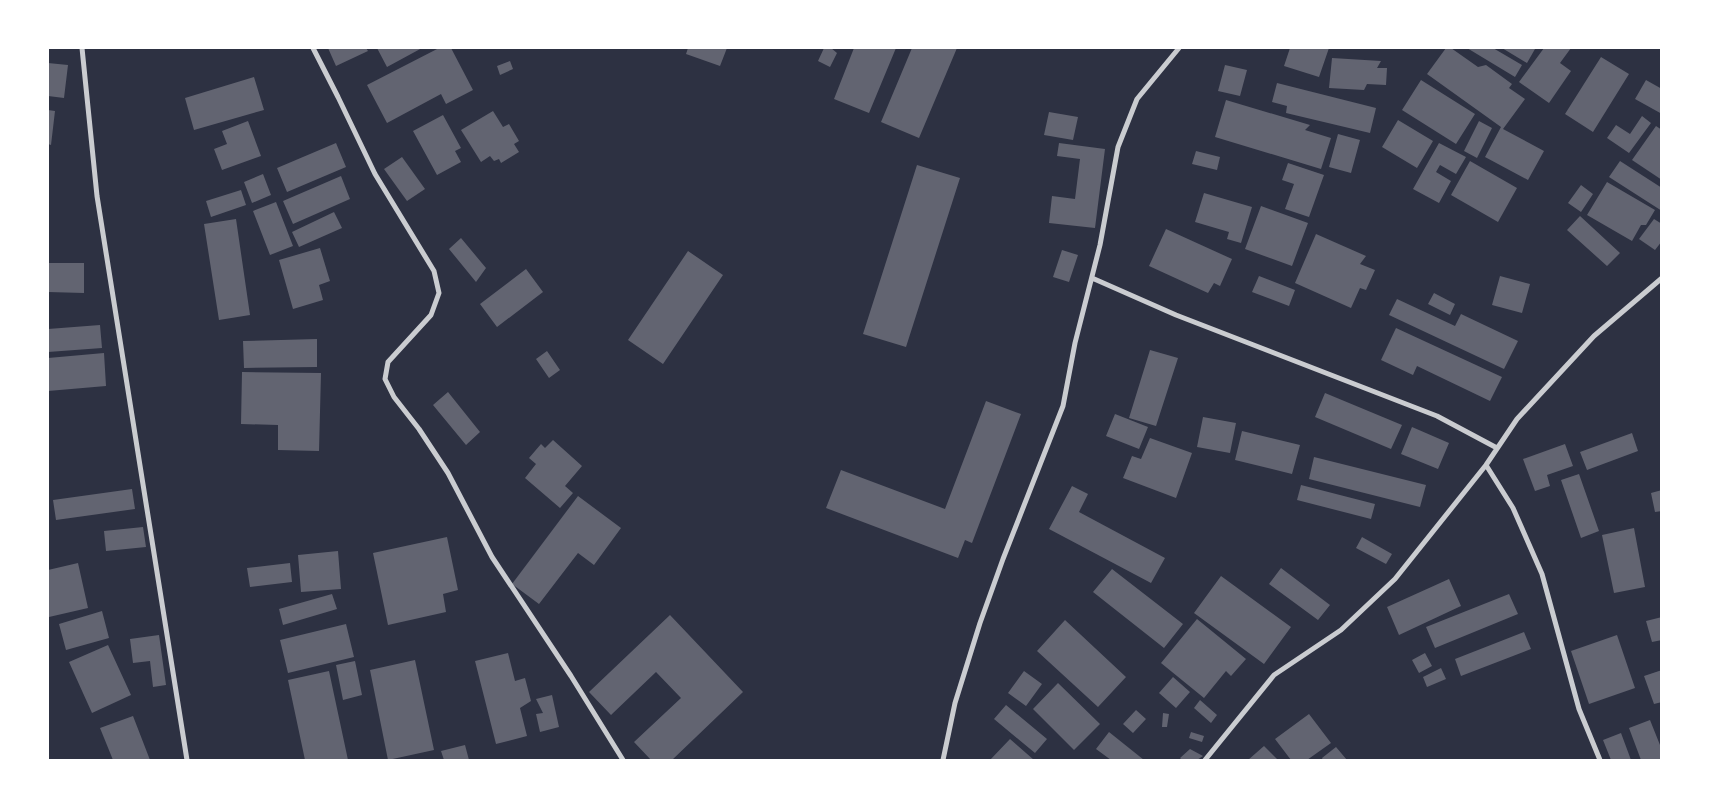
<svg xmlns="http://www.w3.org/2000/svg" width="1709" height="808" viewBox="0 0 1709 808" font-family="'Archivo Narrow',sans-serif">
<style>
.building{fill:#626471}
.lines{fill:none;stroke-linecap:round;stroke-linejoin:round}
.minor{stroke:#caccd0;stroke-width:5}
</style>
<rect width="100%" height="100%" fill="#2d3142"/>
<path class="building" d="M328 48H366L368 51 336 66Z
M377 48H422L387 67Z
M439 48H451L473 90 446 104 441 94 387 123 367 85Z
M688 48H727L720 66 686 54Z
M824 48H831L837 53 830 67 818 61Z
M854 48H896L869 113 834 99Z
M912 48H957L919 138 881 122Z
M1290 48H1329L1319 77 1284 66Z
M1446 48H1451L1478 67 1486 65 1512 84 1509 88 1525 99 1503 129 1544 151 1528 180 1485 157 1501 127 1427 74Z
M1467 48H1493L1522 65 1515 77Z
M1502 48H1532L1535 49 1527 63Z
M1544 48H1571L1560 63 1571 71 1549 103 1519 82Z
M1601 57 1629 74 1593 132 1565 114Z
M1332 58 1381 61 1377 68H1387L1386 85 1367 84 1364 90 1329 88Z
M510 61 513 69 500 75 497 66Z
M48 63 68 65 64 98 48 96Z
M1225 65 1247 70 1240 96 1218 91Z
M254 77 264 110 194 130 185 98Z
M1421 80 1475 114 1456 144 1402 110Z
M1646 80 1662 89V114L1635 99Z
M1277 83 1376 108 1370 133 1286 113 1287 106 1272 102Z
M1226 100 1310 125 1305 130 1331 138 1321 169 1215 137Z
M48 110 55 111 51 145 48 144Z
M493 111 503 127 509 124 519 141 514 144 519 152 501 163 499 159 494 161 490 156 481 162 461 130Z
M1049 112 1078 117 1073 140 1044 135Z
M443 115 461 148 455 151 461 162 437 175 413 131Z
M1642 116 1651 123 1629 153 1607 138 1616 125 1630 134Z
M1398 120 1433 141 1417 168 1382 147Z
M248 121 261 156 222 170 214 149 227 144 222 131Z
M1479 121 1492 128 1477 158 1464 151Z
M1656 126 1662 130V180L1632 160Z
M1338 134 1360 140 1351 173 1329 167Z
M336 143 346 167 287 192 277 168Z
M1059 143 1105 149 1095 228 1049 223 1052 196 1075 199 1080 159 1057 156Z
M1439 143 1466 157 1456 174 1440 165 1436 172 1451 181 1439 203 1413 189Z
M1196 151 1220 157 1217 170 1192 164Z
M402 157 425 189 407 201 384 169Z
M1470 161 1517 188 1498 222 1451 195Z
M1620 161 1662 188V211L1609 177Z
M1288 163 1324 175 1309 217 1285 209 1294 184 1282 180Z
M917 165 960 178 906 347 863 334Z
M263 174 271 195 252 203 244 182Z
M341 176 350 199 293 224 283 201Z
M1607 182 1655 210 1646 225H1641L1632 241 1587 215Z
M1581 185 1593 194 1581 212 1568 203Z
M241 190 246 205 211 217 206 201Z
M1204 193 1252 207 1241 243 1227 239 1229 232 1195 222Z
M276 202 293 246 270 255 253 211Z
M1261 206 1308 223 1292 266 1245 249Z
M334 212 342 228 299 247 292 232Z
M1580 216 1620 253 1607 266 1567 230Z
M236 219 250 315 219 320 204 224Z
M1654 219 1662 224V241L1655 250 1639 239Z
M1166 229 1232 259 1220 286 1214 283 1208 293 1149 266Z
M1316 234 1366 256 1360 264 1375 270 1366 290 1360 288 1351 308 1295 283Z
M461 238 486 268 476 282 449 249Z
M320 248 330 281 319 285 323 300 293 309 279 260Z
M1062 250 1078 255 1069 282 1053 277Z
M688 251 723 275 663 364 628 340Z
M48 263H84V293L48 292Z
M526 269 543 292 497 327 480 304Z
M1259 276 1295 290 1289 306 1252 292Z
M1500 276 1530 284 1522 313 1492 305Z
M1434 293 1455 304 1450 315 1428 304Z
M1397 299 1455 326 1461 314 1518 341 1504 369 1389 315Z
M100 325 102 348 48 352V329Z
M1396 328 1502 377 1490 401 1417 366 1413 375 1381 360Z
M317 339V367L244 368 243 341Z
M1150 350 1178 358 1156 426 1129 418Z
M547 351 560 370 549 378 536 359Z
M104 353 106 386 48 391V358Z
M242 372 321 373 319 451 278 450V425L241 424Z
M448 392 480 432 466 445 433 405Z
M1325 393 1402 425 1391 449 1315 417Z
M986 401 1021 414 972 543 965 540 958 558 826 508 841 470 945 509Z
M1115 414 1148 427 1139 449 1106 436Z
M1203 417 1236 423 1230 453 1197 447Z
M1412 427 1449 443 1438 469 1401 454Z
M1242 431 1300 445 1292 474 1235 460Z
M1632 433 1638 451 1587 470 1580 452Z
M1150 438 1192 453 1176 498 1123 478 1132 456 1141 459Z
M553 440 582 466 565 486 573 493 560 508 525 478 536 464 529 458 541 444 545 448Z
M1565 444 1573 466 1547 475 1550 486 1535 491 1523 459Z
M1314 457 1426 485 1420 507 1309 479Z
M1579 474 1599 531 1581 538 1561 480Z
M1301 485 1375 504 1371 519 1297 500Z
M1072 486 1088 494 1079 512 1165 558 1151 583 1049 529Z
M132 489 135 509 56 520 53 500Z
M1662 490V511L1655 512 1651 493Z
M578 496 621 528 594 565 578 553 539 604 512 584Z
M143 527 146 547 106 551 104 531Z
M1634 528 1645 587 1614 593 1602 535Z
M447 537 458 590 443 594 446 612 388 625 373 553Z
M1362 537 1392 554 1386 564 1356 548Z
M338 551 341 589 301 592 298 555Z
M78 563 88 608 49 617 48 609V570Z
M290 563 292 582 250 587 247 568Z
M1281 568 1330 605 1318 620 1269 584Z
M1112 569 1183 624 1164 648 1093 592Z
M1221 576 1291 627 1264 664 1194 613Z
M1449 579 1461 606 1399 635 1387 607Z
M332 594 337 609 283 625 279 609Z
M1509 594 1518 614 1435 648 1426 627Z
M102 611 109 638 66 650 59 624Z
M670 615 743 692 672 760H651L634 742 681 698 656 672 611 715 589 692Z
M1662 617V640L1652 642 1646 621Z
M1197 619 1246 659 1231 676 1226 671 1204 698 1161 663Z
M1065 620 1126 677 1098 707 1037 651Z
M346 624 354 657 288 673 280 640Z
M1524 632 1531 649 1461 676 1455 659Z
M159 635 166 685 153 687 150 661 133 663 130 639Z
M1617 635 1635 688 1589 704 1571 651Z
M108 645 131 695 92 713 69 662Z
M508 653 515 681 525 678 531 701 520 708 527 736 496 744 475 661Z
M1425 653 1432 666 1419 673 1412 660Z
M415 660 434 750 388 760 370 670Z
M355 661 362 695 343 700 336 665Z
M1441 668 1446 679 1427 687 1423 677Z
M1662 670V702L1654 704 1644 676Z
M329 671 348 760H305L288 680Z
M1024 671 1042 684 1026 706 1008 693Z
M1173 677 1190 692 1176 708 1159 693Z
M1058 683 1100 724 1074 750 1033 709Z
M552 695 559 727 540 732 536 714 543 713 536 699Z
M1200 700 1217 715 1211 723 1194 708Z
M1006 705 1047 739 1035 753 994 719Z
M1136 710 1146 719 1133 733 1123 724Z
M1163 713 1169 714 1167 727H1162Z
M1309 714 1331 743 1307 760H1291L1275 739Z
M133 716 150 760H113L100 728Z
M1650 720 1662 750V760H1641L1629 728Z
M1109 732 1144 760H1111L1096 749Z
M1191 732 1204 736 1202 742 1189 738Z
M1621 733 1631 760H1611L1603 740Z
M1010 739 1034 760H990Z
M465 745 469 760H444L441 751Z
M1264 746 1278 760H1248Z
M1336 747 1347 760H1323L1322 758Z
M1190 749 1203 756 1197 760H1182L1180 758Z"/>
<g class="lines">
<path class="minor" d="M82 48 97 196 187 760
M313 48 338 97 375 174 434 271 439 293 431 315 388 362 385 379 394 397 419 429 448 473 492 557 571 676 623 760
M1092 278 1176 315 1437 416 1497 448
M1486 465 1513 508 1542 574 1579 709 1600 760
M943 760 955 703 980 623 1003 559 1063 406 1075 343 1100 245 1118 147 1137 99 1179 48
M1205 760 1274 675 1341 630 1395 579 1486 465 1517 419 1594 336 1662 278"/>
</g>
<rect width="1709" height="808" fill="none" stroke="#ffffff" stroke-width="98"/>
</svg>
